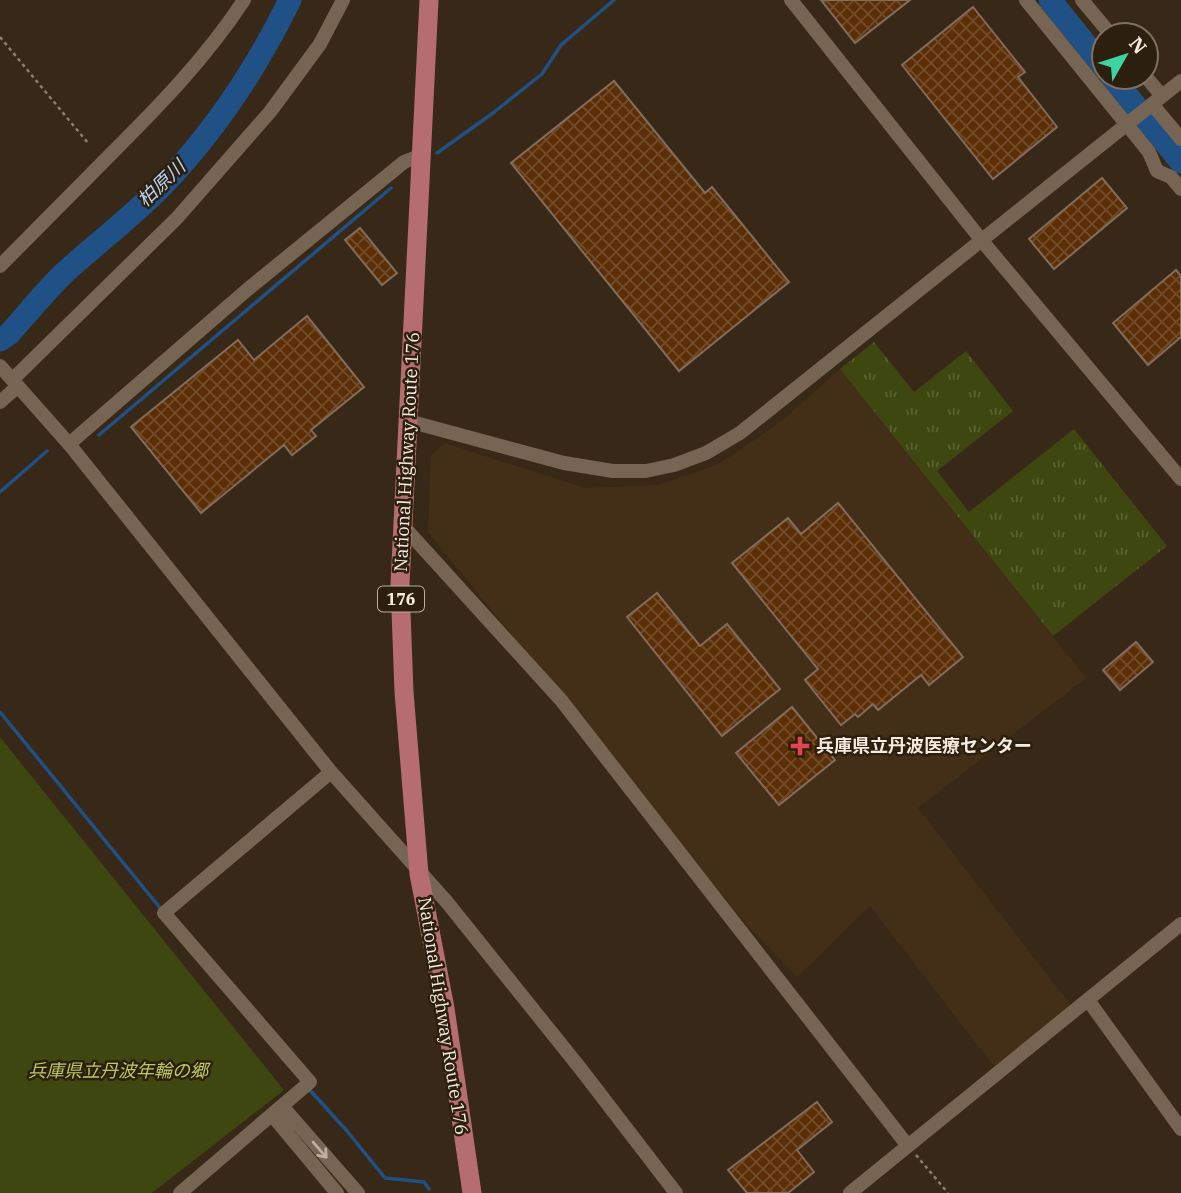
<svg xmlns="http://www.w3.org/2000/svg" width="1181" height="1193" viewBox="0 0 1181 1193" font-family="'IBM Plex Serif','Noto Sans JP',serif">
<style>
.built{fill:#432f18}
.grass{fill:url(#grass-tufts)}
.green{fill:#3e470f}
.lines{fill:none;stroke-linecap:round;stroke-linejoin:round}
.stream{stroke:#205186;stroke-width:3.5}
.river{stroke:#205186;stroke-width:23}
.building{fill:url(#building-cross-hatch);stroke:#826c5d;stroke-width:2}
.path{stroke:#8b7e6f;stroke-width:2.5;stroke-dasharray:3.5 3.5;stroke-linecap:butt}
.minor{stroke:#766552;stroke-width:14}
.highway{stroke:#b56d70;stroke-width:19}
.oneway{stroke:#bcafa0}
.health-dot{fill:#e0444e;stroke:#2d1f0e;stroke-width:2.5}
.labels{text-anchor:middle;stroke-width:5;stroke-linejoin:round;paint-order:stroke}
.shield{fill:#2d1f0e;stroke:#b9aea1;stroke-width:2}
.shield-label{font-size:16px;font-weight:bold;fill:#f5ebe0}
.street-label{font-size:18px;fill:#f5ebe0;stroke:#2d1f0e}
.poi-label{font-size:18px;font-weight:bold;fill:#f5ebe0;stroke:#2d1f0e;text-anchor:start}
.park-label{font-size:18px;font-style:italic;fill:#b8cc64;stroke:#2d1f0e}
.water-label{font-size:19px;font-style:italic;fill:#b8d3f3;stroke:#2d1f0e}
</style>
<defs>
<pattern id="grass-tufts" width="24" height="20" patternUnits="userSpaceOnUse" patternTransform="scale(1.75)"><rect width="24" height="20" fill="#3e470f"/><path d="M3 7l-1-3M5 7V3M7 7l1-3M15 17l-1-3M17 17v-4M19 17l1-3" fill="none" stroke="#5a6232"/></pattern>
<pattern id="building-cross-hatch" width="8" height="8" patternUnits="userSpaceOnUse" patternTransform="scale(1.75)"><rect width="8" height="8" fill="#5b2e06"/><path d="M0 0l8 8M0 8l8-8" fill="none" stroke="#734c2a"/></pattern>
</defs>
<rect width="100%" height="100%" fill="#372817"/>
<path class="built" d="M840 369 1086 678 918 808 1073 1008 996 1069 870 906 797 977 747 925 428 532 431 455 445 443 585 488 658 485 717 465 779 423Z"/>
<path class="grass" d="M874 342 914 392 966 351 1013 411 937 471 969 512 1074 429 1167 546 1053 636 840 369Z"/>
<path class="green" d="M0 737 284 1090 152 1193H0Z"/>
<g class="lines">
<path class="stream" d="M437 153 493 113 542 74 561 45 614 0
M99 435 391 188
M0 492 47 451
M0 712 161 909
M308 1088 347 1131 385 1178 424 1182 429 1189"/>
<path class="river" d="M1050 0 1104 67
M1112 77 1181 162
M0 340 9 334C27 314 44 293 63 274 96 244 132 217 163 185 215 131 257 67 290 0"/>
</g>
<path class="building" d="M821 0H910L855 43Z
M973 7 1025 72 1018 77 1057 127 993 179 902 65Z
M614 81 705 193 712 187 789 282 679 371 511 163Z
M1102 178 1127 208 1054 269 1029 239Z
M360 228 397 273 382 285 345 240Z
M1176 270 1181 276V337L1148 365 1113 323Z
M307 316 364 387 311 430 316 436 292 455 284 445 201 513 131 427 238 340 254 360Z
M838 503 963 657 929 685 921 675 878 710 873 704 858 717 855 714 841 725 805 680 818 669 732 563 788 518 801 534Z
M657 593 700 646 727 624 780 689 722 736 627 617Z
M1136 642 1153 662 1120 690 1103 670Z
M792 707 835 760 779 805 736 753Z
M817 1102 832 1122 797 1150 814 1172 788 1193H747L728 1170Z"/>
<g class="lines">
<path class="path" d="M0 37 88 143
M916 1155 948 1193"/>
<path class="minor" d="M791 0 983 242 1181 479
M1026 0 1149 152 1157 171 1171 177 1181 189
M1082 0 1111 35
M1146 77 1162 96
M1152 104 1181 139
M0 266C37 229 73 192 110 155 159 106 206 58 244 0
M0 366 69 444 331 772 446 901 580 1068 676 1193
M13 379 177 218 270 112 320 44 343 0
M0 402 18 386
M408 421 564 463 613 471H646L674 465 706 453 740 433 1181 81
M69 444 248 289 404 162 422 155
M403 526 561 700 908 1146
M1088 1000 1181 1129
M282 1106 358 1193
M272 1115 337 1193
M180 1193 310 1082 164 913 331 772
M850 1193 1181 924"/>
<path class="highway" d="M429 0 400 584 404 692 419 874 445 1008 472 1193"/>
</g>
<defs><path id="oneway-shaft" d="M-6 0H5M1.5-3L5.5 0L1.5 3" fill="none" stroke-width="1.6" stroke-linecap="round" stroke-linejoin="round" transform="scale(1.75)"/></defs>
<use class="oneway" href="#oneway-shaft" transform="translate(320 1150) rotate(49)"/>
<path class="health-dot" d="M796.5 735.5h7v7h7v7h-7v7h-7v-7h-7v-7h7z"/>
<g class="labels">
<rect class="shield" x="378" y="586.5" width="46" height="25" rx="5"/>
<g class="shield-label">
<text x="401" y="605">176</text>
</g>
<g class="street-label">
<text transform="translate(407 452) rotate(-87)" y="6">National Highway Route 176</text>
<text transform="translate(443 1016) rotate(81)" y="6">National Highway Route 176</text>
</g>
<g class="poi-label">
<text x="816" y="752">兵庫県立丹波医療センター</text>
</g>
<g class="park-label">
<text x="118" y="1077">兵庫県立丹波年輪の郷</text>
</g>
<g class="water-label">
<text transform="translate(161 183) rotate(-44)" y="7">柏原川</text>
</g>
</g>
<g transform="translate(1125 56) rotate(51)"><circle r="33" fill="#2d1f0e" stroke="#7d7162" stroke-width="2"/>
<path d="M0-5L12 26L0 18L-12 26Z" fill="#3dd4a3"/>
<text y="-10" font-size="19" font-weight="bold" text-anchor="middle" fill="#f5ebe0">N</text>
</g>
</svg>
